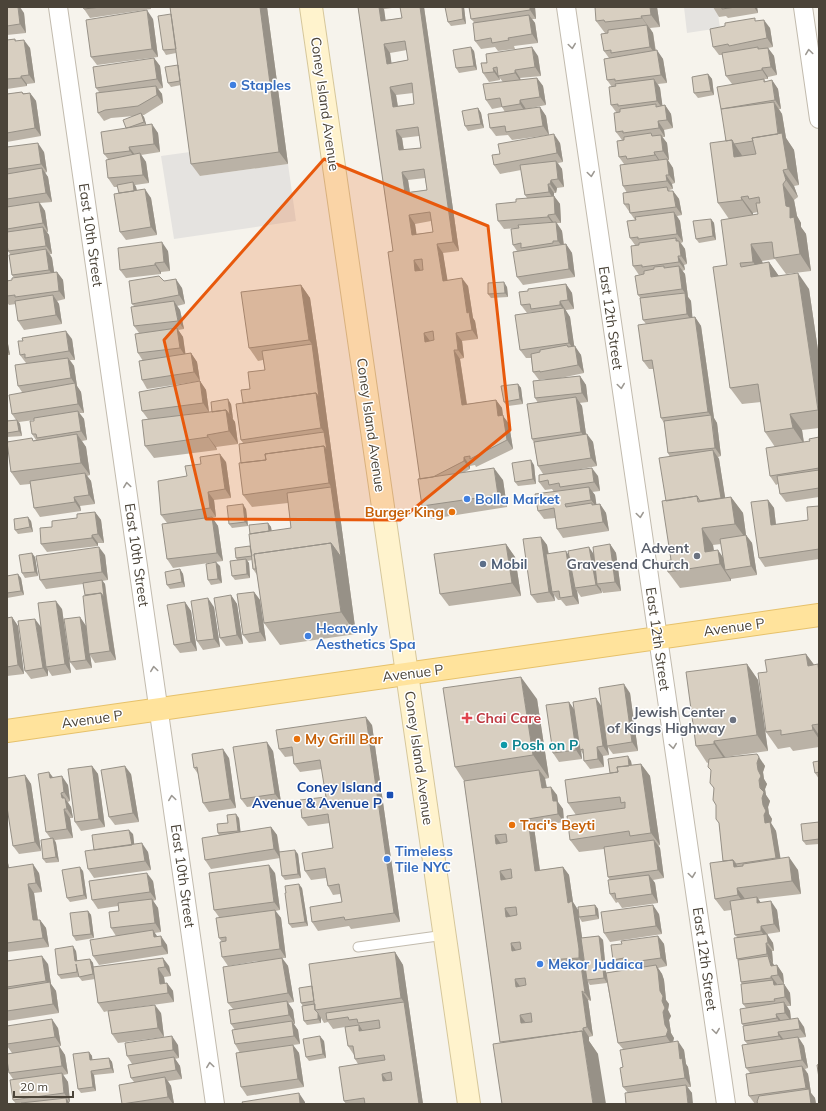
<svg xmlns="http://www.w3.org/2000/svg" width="826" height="1111" viewBox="0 0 826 1111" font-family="Mulish,sans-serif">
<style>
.parking{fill:#e5e3e0}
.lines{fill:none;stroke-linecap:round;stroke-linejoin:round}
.lane-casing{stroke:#c2bbae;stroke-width:11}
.street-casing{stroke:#c2bbae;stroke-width:20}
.secondary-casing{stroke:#d6c79b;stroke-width:24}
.primary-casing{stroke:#e6c16a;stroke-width:24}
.lane{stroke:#fff;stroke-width:9}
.street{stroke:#fff;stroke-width:18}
.secondary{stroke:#fff3cd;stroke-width:22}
.primary{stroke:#ffe39c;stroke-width:22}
.wall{fill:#bab2a6;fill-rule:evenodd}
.shaded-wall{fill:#979187}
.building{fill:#d8cfc1;stroke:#979187;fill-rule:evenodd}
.oneway{stroke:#9c9892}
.marked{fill:#e8590c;fill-opacity:0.2;stroke:#e8590c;stroke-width:3;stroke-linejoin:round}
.shop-dot{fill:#3f7fe0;stroke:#fff;stroke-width:1.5}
.food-dot{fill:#e8710a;stroke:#fff;stroke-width:1.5}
.worship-dot{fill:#6b7280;stroke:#fff;stroke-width:1.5}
.service-dot{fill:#5c6f8a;stroke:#fff;stroke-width:1.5}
.health-dot{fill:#e0444e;stroke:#fff;stroke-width:1.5}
.culture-dot{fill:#0f9aa8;stroke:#fff;stroke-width:1.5}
.transit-dot{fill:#1a4fb4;stroke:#fff;stroke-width:1.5}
.labels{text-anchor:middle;stroke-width:3;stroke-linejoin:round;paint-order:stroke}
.shop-label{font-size:14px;font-weight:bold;fill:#366cbe;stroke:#fff;text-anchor:start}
.street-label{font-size:14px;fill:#4b4439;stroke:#fff}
.food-label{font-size:14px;font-weight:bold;fill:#c56008;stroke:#fff;text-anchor:start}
.worship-label{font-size:14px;font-weight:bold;fill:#5b616d;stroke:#fff;text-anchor:end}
.service-label{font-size:14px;font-weight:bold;fill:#4e5e75;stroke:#fff;text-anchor:start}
.health-label{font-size:14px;font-weight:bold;fill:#be3a42;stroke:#fff;text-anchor:start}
.culture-label{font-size:14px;font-weight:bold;fill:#0d838f;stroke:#fff;text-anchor:start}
.transit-label{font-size:14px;font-weight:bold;fill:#164399;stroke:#fff;text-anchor:end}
</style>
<rect width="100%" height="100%" fill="#f6f3ec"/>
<path class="parking" d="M684 7H717L720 28 687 33Z
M197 151 200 176 288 164 296 221 174 239 161 156Z"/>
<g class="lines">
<g class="lane-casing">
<path id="lane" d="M358 947 445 935"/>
</g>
<g class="street-casing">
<path id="street" d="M58 7 215 1104
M566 7 726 1104
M803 7 819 119"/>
</g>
<g class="secondary-casing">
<path id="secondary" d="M311 7 469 1104"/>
</g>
<g class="primary-casing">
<path id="primary" d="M7 731 819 615"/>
</g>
<use href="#lane" class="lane"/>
<use href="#street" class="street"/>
<use href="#secondary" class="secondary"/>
<use href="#primary" class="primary"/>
</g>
<path class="wall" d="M7 7 24 13 26 33 7 35Z
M83 7H151V9L90 18 84 9Z
M267 7 288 164 200 176 191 164 181 85 171 87 168 83 178 65 176 53 166 55 163 50 171 14Z
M358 7H400L384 9 385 20 402 18 400 7H424L459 251 443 253 447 280 468 286 473 318 475 321 478 339 462 341 464 358 460 359 467 404 496 400 502 408 503 416 509 424 513 449 476 467 475 465 470 466V469L465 472 503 480 507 507 431 519 422 506 420 479 393 251ZM407 50 408 60 391 63 390 53ZM413 93 414 104 398 106 396 95ZM419 136 421 148 404 150 402 138ZM425 178 427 190 410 192 408 180ZM431 221 433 232 416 234 415 224Z
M464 7 466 24 451 26 448 22Z
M469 7H535L536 19H532L535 23 538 43 514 46 515 49 498 51 495 47 481 49 475 41 474 22 471 19Z
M657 7 660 27 650 28 653 33 656 51 663 59 667 83 658 84 660 88 662 106 665 105 671 114 673 128 664 130 665 137H662L667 143 669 160H668L673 168 675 183 672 184 673 189 669 190 670 191H673L679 199 682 215 677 216 680 221 683 242 681 243 685 249 687 264 684 265 685 270 682 271 685 274 688 297 691 301 692 318 695 317 701 326 714 418 717 423 721 456 718 457 719 459 725 498 731 497 743 513 746 535 752 543 757 575 731 579V581L680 588 668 572 671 560 666 501 670 457 668 453 664 423 661 418 654 369H649L643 361 646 324 643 320 641 299 638 295 644 274 639 275 633 266 635 245 630 238 635 220 624 204 627 193 623 186 624 164 619 157 622 140 616 132V112L611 105 612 87 607 80 609 58 604 51 605 33 596 21ZM721 544 723 558 714 551 713 545Z
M713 7H757L758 13 728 18 726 16 719 17Z
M153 19 158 57 97 65 91 57Z
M757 21 770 28 773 47 768 48 774 56 777 75 768 77V79H764L766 82 772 80 778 89 781 109H779L782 114 786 138 794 150 799 185 794 186 798 197 794 200 797 216 801 223V227L806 234 811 271 786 274 775 259 762 261 763 263 769 262 778 275 809 289 819 357V428L802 430 804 442 810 441 819 437V497L786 502 780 494 778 484 776 485 770 476 775 447 765 432 761 402 742 404 730 388 727 265 729 219 718 203 732 84 726 76 723 55H719L713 47ZM758 212V214L753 215V213Z
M15 39 16 41 30 48 35 83 27 84V86L7 89V40Z
M474 51 477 70 459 73 456 68Z
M538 56 541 76 520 78 521 80 537 78 543 86 546 105 526 109 540 107 546 116 549 135 512 140 508 135 496 136 490 128 505 112 502 107 492 109 486 100 503 82 499 77 500 80 489 82 483 73 481 63Z
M154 58 160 66 163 88 158 89 162 94 163 103 144 115H142L144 117 146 125 158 133 160 152 141 155 146 162 149 183 135 185 136 187 137 190 151 198 157 235 126 240 120 232 119 193 118 187H114L108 178V159L104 154 126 128 134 116 111 118 104 121 98 113 99 92 96 88Z
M708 74 712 79 714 95 698 98 694 93Z
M22 92 23 93H30L36 101 41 136 7 142V94Z
M478 108 481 113 484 128 468 131 465 126Z
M560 143 563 162 558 163 562 169 564 187 557 188 556 193H554V196L560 204 561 223H557L562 231 564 244H566L572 253 575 277 523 285 517 277V251L513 245 519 228 504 229 498 221 527 198 525 195 521 170 500 174 494 165Z
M7 147 44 152 47 172 45 173 48 177 52 202 40 203 45 211 48 232H47L49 235 52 254H50L52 258 54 272H57L63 280 65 299 57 301 59 304 62 324 24 330 18 321 16 304 9 305 7 302V281L12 280 14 278 12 275 10 254 8 251 7 244Z
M711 219 714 223 716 240 699 243 696 239Z
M168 251 170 271 161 272V274L126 278 120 270Z
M164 281 182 288 185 304 177 306 180 310 184 329 178 330 183 337 185 354 191 353 197 362 200 381 147 389 142 380 143 361 138 353 139 333 134 326V306L132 304Z
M566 284 572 293 574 309 566 310V311L570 317 574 347 581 355 584 373 556 379 580 376 586 385 588 402 579 403 582 406 586 434 593 442 597 466 576 470 598 476 600 491 592 492 595 495 596 505 600 504 606 513 609 531 563 538 557 529 556 518 544 519 538 511 554 492 552 489 545 490 539 482 543 474 538 466 534 443 532 439 538 403 535 398 546 380 545 379 539 380 533 372 531 358H526L520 350 533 312 527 313 521 305 528 291Z
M301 285 310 298 318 352 356 634 280 645 264 623 257 575 253 569 252 560 247 561 249 563 250 578 235 580 232 576 237 560 236 558 250 546V534L268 523 271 527 272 531 291 528 288 503 252 507 243 495 241 463 243 443 241 440 243 403 265 370 263 360 258 361 249 348Z
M507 287 508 297 491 298 488 294Z
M72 339 75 360H70L74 366 77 386 81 392 84 413H79L84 419 87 440 82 441 86 447 90 475 87 476 91 481 95 504 80 506 81 511 40 517 34 508 30 484 20 485 11 472 34 440H36L32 434 34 420 19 422 20 424 22 436 7 437V421L16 420 12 414 22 392 18 386 29 363H26L20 355Z
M7 342 8 344 10 355H7Z
M200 381 206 390 209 412H212L231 404 233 419 235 422 238 444 216 447 217 450 154 458 145 446 148 419 142 411Z
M518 384 521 388 523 404 507 406 504 402Z
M226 462 231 498 214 500 216 517 212 518 218 526 223 561 173 568 167 559V523L161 515 187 476Z
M534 465 536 484 518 486 515 482Z
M768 500 774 508 776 525 808 520 819 506V559L765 567 759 558Z
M246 509 248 526 232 528 229 524Z
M95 512 101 520 104 543H98V546L47 552 41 544 52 527Z
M31 521 33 532 18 534 15 530Z
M541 537 547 545 549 554 569 555 593 554 610 544 616 553 621 591 603 593 601 589 602 593 581 597 577 591 579 604 566 606 561 600H558L554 595 555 601 537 603 531 595Z
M506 544 515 557 521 596 449 606 440 594Z
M105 555 108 580 102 581 105 584 116 660 95 663 90 655 92 668 76 670 70 662 80 617 86 626 85 595 83 584 46 589 40 580Z
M35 557 38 576 25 578 22 573Z
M220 566 222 583 211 585 208 580Z
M180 569 183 574 185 587 170 589 167 585Z
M7 576 21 578 24 595 7 598Z
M254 592 260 600 266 641 249 643 243 635Z
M231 595 237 604 243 644 226 646 220 638Z
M185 602 191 611 197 651 180 653 174 645Z
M214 607 220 647 203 650 197 641Z
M62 609 71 673 52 676 48 670V676L31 679 25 671 41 627Z
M12 617 18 626 24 674 7 676V618Z
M806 654 814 665 818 664 819 666V747L793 751 790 747 778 749 766 732 767 672Z
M747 664 758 680 768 751 725 757V758L763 763 765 766 763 772 764 779 767 784 765 789 766 795 770 801 768 807 769 814 772 819 771 823 776 831 780 859 798 870 801 894 758 899 761 903 777 910 780 932 767 934 773 943 774 951H772L773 963 774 966 777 965 783 974 784 984H777V985L784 984 790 993 791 1006H787L790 1011 791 1019 804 1027 806 1037 799 1038 804 1046 808 1068 805 1069 808 1074 811 1093 815 1098 816 1104H755L749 1096 750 1073 746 1068 748 1045 745 1041 744 1026 742 1024 746 1008 743 1004 742 984 741 982 738 960 737 959V937L735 935 731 910 724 911 715 899 723 861 719 823 711 771 709 762 707 763 696 746Z
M630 693 638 751 613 754 607 746 609 755 603 756 604 767 590 769 584 761 583 754 581 751 582 759 559 762 553 753 569 702 574 709 602 706Z
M537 699 549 778 545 779 547 787 557 795 558 802 563 809 564 822 534 827 540 870 563 867 569 875 573 902 578 910 582 938 599 936 603 940 606 973 629 969 628 967 619 968 613 960 622 944 658 936 664 944 667 966 658 968 662 974 664 980 666 1000 669 1004 668 1010 671 1016 669 1020 671 1033 674 1038 673 1042 684 1050 686 1064 688 1067 691 1087H687L692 1093H628L623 1087V1049L618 1043 606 977 607 983 590 985 588 982 591 1001 588 1000 593 1036 589 1037V1041L598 1054 500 1042 464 781 455 767Z
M372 725 400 922 351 929 349 926 318 931 312 922 342 902 340 894 333 895 328 886 326 878 311 880 305 871 333 848 330 823 308 826 302 818 326 797 322 769 300 772 294 764 293 756 285 757 279 749Z
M273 751 281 802 247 807 241 799Z
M229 758 236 808 209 812 203 803 198 774 194 768Z
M631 761 632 765 641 764 650 776 660 845 658 846 660 848 664 878 653 880 655 883 658 903 622 908 618 902 616 903 610 894V880L608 877 604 849 579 852 570 840 576 815 568 803 610 773Z
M819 761V779L815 773Z
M92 766 98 774 105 827 81 831 75 822Z
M131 774 139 822 115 825 109 817Z
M25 775 31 784 41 851 19 854 13 846Z
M53 778 68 785 70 801 68 802 71 807 73 818H70L73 838 55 840 56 843 59 862 46 863 43 859 51 839 46 832Z
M239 818 240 832 271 827 277 835 280 852 298 854 301 878 285 880 282 876 280 858 211 869 205 860 219 835 218 833 228 823Z
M819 822V844L806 845 803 841Z
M133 834 134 844 148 852 151 870 94 878 88 869 94 850Z
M7 858 9 868 39 873 42 892 34 893 38 920H40L46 928 49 947 7 952Z
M83 871 87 899 70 902 67 898Z
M275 873 280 910 275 911 281 918 286 958H282L288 966 294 1002 288 1003 293 1010 295 1024H293L298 1030 300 1044 293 1045 299 1053 304 1087 247 1096 241 1087 240 1053 235 1044V1030L231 1024 233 1009 228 1003 258 961 228 966 222 957V942L219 938V917L214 910Z
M153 881 156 900 153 901 158 908 161 932 154 933 157 937 167 945 168 954 99 965 93 956 116 936 111 928 119 911 118 906 98 909 92 900Z
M302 888 308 926 292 928 289 924 286 893Z
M595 905 598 909 599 919 582 922 579 917Z
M88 911 91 915 94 938 76 941 73 936Z
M659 914 662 934 610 942 604 933Z
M76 951 77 961 90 959 93 963V967L169 966 171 976 164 977 165 983H167L173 991 174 1002 116 1010 161 1013 164 1037 118 1043 112 1034 108 1011 104 1012 98 1003 95 979 82 981 79 977 61 979 58 975Z
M395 952 403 965 423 1104H346L344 1101 358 1064 355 1059 354 1055 348 1046 345 1027 333 1029 328 1022 324 1023 321 1018V1023L307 1025 304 1021 303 1006 301 1003 312 986Z
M7 961 48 964 51 984 56 991 59 1013 7 1021Z
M7 1026 58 1028 61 1046H59L65 1055 68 1074 63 1075 68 1082 70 1102H69L70 1104H16L13 1100V1079L9 1073 12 1053 7 1046Z
M324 1041 326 1058 309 1061 306 1057Z
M178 1045 179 1058 175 1059 180 1066 182 1079 168 1081 171 1086 174 1104H122L134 1082 131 1078 132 1064 127 1056Z
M89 1052 92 1056V1060L109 1058 112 1062 114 1073 94 1075 96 1091 81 1093 78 1089Z"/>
<path class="shaded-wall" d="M18 7H20L24 13 26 33 20 24Z
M260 7H267L288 164 279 152Z
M379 7H382L384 9 387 29 381 21Z
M420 7H424L459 251 453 242Z
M462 7H464L466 24 463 19Z
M530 7H535L536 19 530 10Z
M650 7H657L660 27 651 15Z
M754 7H757L758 13Z
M147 10 153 19 158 57 152 49Z
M529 15 535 23 538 43 532 34Z
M641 16 653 33 656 55 650 47 647 25 642 18Z
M764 20 770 28 773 47 767 38Z
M24 40 30 48 35 83 29 75Z
M384 44 390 53 393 72 387 64Z
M471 47 474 51 477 70 474 66Z
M532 47 538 56 541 76 535 67Z
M768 48 774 56 777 75 771 67Z
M657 50 663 59 667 83 661 75Z
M154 58 160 66 163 88 157 79Z
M493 68 499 76 500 80 494 72Z
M762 68 768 77V79L762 70Z
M515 70 520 78 521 82 515 73Z
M708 74 712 79 714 95 711 91Z
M21 76 27 84V86L21 78Z
M537 78 543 86 546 105 540 97Z
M654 79 660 88 663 109 657 101Z
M772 80 778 89 781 109 775 100Z
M156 86 162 94 163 103 157 95Z
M390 87 396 95 399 115 393 107Z
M30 93 36 101 41 136 35 128Z
M520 100 526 109V113L520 104Z
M774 102 782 114 786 138 794 150 799 185 788 169 779 138Z
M665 105 671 114 673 128 667 120Z
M540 107 546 116 549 135 543 126Z
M478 108 481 113 484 128 481 124Z
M141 113 144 117 147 127 144 122Z
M658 121 664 130 665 137 659 128Z
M152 124 158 133 160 152 154 144Z
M396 130 402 138 405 159 399 150Z
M554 134 560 143 563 162 557 153Z
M661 135 667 143 669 160 663 151Z
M732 140 743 157H734Z
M38 143 44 152 47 172 41 164Z
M129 147 135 155 136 159 130 151Z
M654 152 660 161 661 164 655 155Z
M140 153 146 162 149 183 143 175Z
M667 159 673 168 675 183 669 175Z
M556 161 562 169 564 187 558 179Z
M42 168 48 177 52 202 46 193Z
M783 170 794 186 798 197 786 180Z
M402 172 408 180 411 201 405 193Z
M666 175 672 184 673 189 667 181Z
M551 180 557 188 556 193 550 184Z
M133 182 136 187 138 197 134 192Z
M548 184 554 193V196L560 204 561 223 555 214 554 200 549 192Z
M783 184 794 200 797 216 801 223V227L806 234 811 271 800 254 786 206Z
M145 189 151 198 157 235 151 227Z
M673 191 679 199 682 215 676 207Z
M741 197 753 213V216L742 200Z
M39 202 45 211 48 232 43 223Z
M674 212 680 221 683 242 677 234Z
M409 215 415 224 418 243 412 235Z
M548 215 554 223V225L548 217Z
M711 219 714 223 716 240 713 236Z
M556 222 562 231 564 249 558 241Z
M43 227 49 235 52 254 46 246Z
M676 238 680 244 679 241 685 249 687 264 681 256Z
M162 242 168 251 170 271 164 262Z
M437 244 443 253 449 289 443 281Z
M566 244 572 253 575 277 569 269Z
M751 244 762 261 765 278 753 262Z
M46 249 52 258 55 278 49 270Z
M678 256 684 265 685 270 679 262Z
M414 260 420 269 421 279 415 271Z
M769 262 781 279 771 277Z
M155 263 161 272V274L155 265Z
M679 266 685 274 688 297 682 289Z
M57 272 63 280 65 299 59 291Z
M798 273 809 289 819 357V412L818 410Z
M462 278 468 286 473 318 475 321 478 339 472 330 467 313Z
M176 279 182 288 185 304 179 295Z
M504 282 507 287 508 297 505 293Z
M566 284 572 293 574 309 568 300Z
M301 285 310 298 318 352 356 634 341 612 331 543V487L329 483 324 446V432L321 428 316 393 312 344 309 340Z
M685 293 691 301 693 323 687 314Z
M53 295 59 304 62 324 56 315Z
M174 301 180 310 184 329 178 321Z
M560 301 570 317 575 351 569 343 565 311 560 305Z
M695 317 701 326 714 418 717 423 721 456 715 448 712 417 708 412Z
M177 328 183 337 186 357 180 348Z
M66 331 72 339 75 360 69 351Z
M424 333 430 341 425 342Z
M456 333 462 341 464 358 458 350Z
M7 342 8 344 10 355 7 351Z
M575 346 581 355 584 373 578 365Z
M454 350 460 359 468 413 462 405Z
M191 353 197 362 200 381 194 372Z
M68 358 74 366 77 386 81 392 84 413 78 404 75 384 71 378Z
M580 376 586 385 588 402 582 393Z
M200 381 206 390 209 412 203 403Z
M518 384 521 388 523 404 520 399Z
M576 397 582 406 587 441 581 432Z
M228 399 231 404 233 419 230 415Z
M496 400 502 408 503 416 509 424 513 449 507 440 498 416Z
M226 410 235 422 238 444 229 431Z
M78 411 84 419 87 440 81 431Z
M790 414 802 430 804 444 793 428Z
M17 420 20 424 22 436 19 431Z
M77 434 86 447 90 475 81 463Z
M587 434 593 442 597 466 591 458Z
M207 435 216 447 217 450 208 437Z
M713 450 719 459 727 509 721 501Z
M220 454 226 462 231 498 225 489Z
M464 457 470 466V469L464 461Z
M531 460 534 465 536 484 533 479Z
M494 468 503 480 507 507 498 495Z
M592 468 598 476 600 491 594 482Z
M85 473 91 481 95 504 89 495Z
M589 487 595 495 597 508 591 500Z
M208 492 214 500 216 517 210 508Z
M74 497 80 506 81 511 75 502Z
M731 497 743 513 746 535 752 543 757 575 751 566 747 540 735 524Z
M768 500 774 508 777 534 771 525Z
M243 504 246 509 248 526 245 522Z
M600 504 606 513 609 531 603 522Z
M95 512 101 520 104 543 98 534Z
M28 517 31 521 33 532 30 527Z
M212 517 218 526 223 561 217 553Z
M268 523 271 527 272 539 269 534Z
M702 528 713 545 716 565 705 552Z
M92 535 98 543V546L92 538Z
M541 537 547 545 554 591 552 592 554 595 555 601 549 592Z
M506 544 515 557 521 596 512 583Z
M610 544 616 553 621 591 615 582Z
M99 547 105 555 108 580 102 572Z
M589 547 595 556 597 584 601 589 602 593 596 585Z
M718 550 729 566 725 570 731 579V581L720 564Z
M566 551 572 560 575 588 577 591 579 604 573 596Z
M32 553 35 557 38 576 35 572Z
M246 559 249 563 250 578 247 574Z
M216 562 220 566 222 583 218 579Z
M180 569 183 574 185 587 182 582Z
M18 574 21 578 24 595 21 591Z
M102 580 105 584 107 602 104 597 107 602 116 660 110 651 101 593Z
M254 592 260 600 266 641 260 632Z
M231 595 237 604 243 644 237 635Z
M208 598 214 607 220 647 214 639Z
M56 601 62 609 71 673 65 664Z
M185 602 191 611 197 651 191 642Z
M12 617 18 626 24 674 18 665Z
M80 617 86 626 92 668 86 660Z
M35 619 41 627 46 667 48 670V676L43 668Z
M806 654 818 670 808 666Z
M747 664 758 680 768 751 757 735Z
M521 677 537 699 549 778 533 755Z
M624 684 630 693 638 751 632 742Z
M596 698 602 707 609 755 603 746Z
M569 702 575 711 580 750 581 751 582 759 576 750Z
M366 717 372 725 400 922 394 913Z
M812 725 819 735V739L813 730Z
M714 741 725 757V760L714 744Z
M267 742 273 751 281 802 275 794Z
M597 747 603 756 604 767 598 759Z
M223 749 229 758 236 808 230 799Z
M757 754 765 766 763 772 764 779 767 784 765 789 766 795 770 801 768 807 769 814 772 819 771 823 776 831 782 867 776 858 765 823 757 763Z
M628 756 631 761 633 779 630 775Z
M641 764 650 776 660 845 651 833Z
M92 766 98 774 105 827 99 819Z
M125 766 131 774 139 822 133 813Z
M539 770 545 778 548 797 542 788Z
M49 772 55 780 50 778Z
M25 775 31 784 41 851 35 842Z
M62 776 68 785 70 801 64 792Z
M551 787 557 795 558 802 563 809 564 822 558 814 553 801Z
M61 793 71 807 73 818 67 809 62 798Z
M64 809 70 818 73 838 67 829Z
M236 814 239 818 241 835 238 831Z
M528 819 534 827 541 879 535 871Z
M271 827 277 835 280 858 274 849Z
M129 830 133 834 135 850 132 846Z
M495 835 501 844H496Z
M53 838 56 843 59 862 56 857Z
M654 840 660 848 664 878 658 870Z
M142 843 148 852 151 870 145 861Z
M295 850 298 854 301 878 298 874Z
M789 857 798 870 801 894 792 881Z
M7 858 9 868 7 866Z
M733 860 742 873 734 867Z
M33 864 39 873 42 892 36 883Z
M269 865 275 873 280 910 274 902Z
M80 867 83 871 87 899 84 895Z
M563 867 569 875 573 902 578 910 585 957V966L579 958 568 903Z
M500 871 506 879 501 880Z
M147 873 153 881 156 900 150 892Z
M649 875 655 883 658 903 652 894Z
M28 884 34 893 39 929 33 920Z
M299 884 302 888 308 926 305 922Z
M737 888 746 900 747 908 738 895Z
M757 897 763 906 757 903Z
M152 899 158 908 161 932 155 923Z
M771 901 777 910 780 932 774 924Z
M595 905 598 909 599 919 596 915Z
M653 905 659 914 662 934 656 926Z
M505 908 511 917H506Z
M275 910 281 918 286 958 280 949Z
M88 911 91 915 94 938 91 934Z
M40 920 46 928 49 947 43 938Z
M761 926 767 934V939L761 931Z
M153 930 159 939 154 937Z
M767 934 773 943 774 951 768 943Z
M161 936 167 945 168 954 162 946Z
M599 936 603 940 607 983 604 978Z
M658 936 664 944 667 966 661 958Z
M511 943 517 952 512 951Z
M766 943 772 951 773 963 767 954Z
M73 946 76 951 78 966 75 961Z
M395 952 403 965 423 1104H419L404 1002 401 998Z
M42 956 48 964 51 984 56 991 59 1013 53 1004 51 988 46 981Z
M768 956 774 965 777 975 771 966Z
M163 958 169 966 171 976 165 967Z
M282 958 288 966 294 1002 288 993Z
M90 959 93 963 96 979 93 974Z
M580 959 586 967 587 980 588 982 591 1001 585 993Z
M656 965 662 974 664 980 666 1000 669 1004 668 1010 671 1016 669 1020 671 1033 674 1038 672 1045 666 1036 663 1012 662 1001 660 991Z
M777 965 783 974 784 984 778 975Z
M158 968 164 977 166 992 160 984Z
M771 976 777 984V986L774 985 773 981 771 978Z
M515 979 521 988 516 987Z
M167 983 173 991 174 1002 168 993Z
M784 984 790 993 791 1006 785 997Z
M582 991 588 1000 593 1036 587 1027Z
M287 1001 293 1010 295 1024 289 1015Z
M784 1002 790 1011 791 1021 785 1013Z
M155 1005 161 1013 164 1037 158 1028Z
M318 1013 321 1018V1023L318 1019Z
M776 1014 782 1022 783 1027 777 1018Z
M520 1015 526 1023H521Z
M798 1018 804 1027 806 1037 800 1029Z
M52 1019 58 1028 61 1046 55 1037Z
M292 1021 298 1030 300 1044 294 1036Z
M359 1025 365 1034 359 1031Z
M583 1028 589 1037V1041L598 1054 606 1104H593L582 1031Z
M778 1032 784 1040 785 1045 779 1036Z
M172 1036 178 1045 179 1058 173 1050Z
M320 1036 324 1041 326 1058 323 1054Z
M798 1037 804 1046 808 1068 802 1060Z
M678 1041 684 1050 686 1064 688 1067 691 1087 685 1078 680 1059Z
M293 1045 299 1053 304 1087 298 1079Z
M59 1046 65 1055 68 1074 62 1066Z
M89 1052 92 1056 93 1064 90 1060Z
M174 1057 180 1066 182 1079 176 1070Z
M109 1058 112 1062 114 1073 111 1068Z
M802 1066 808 1074 811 1093 815 1098 816 1104H811L809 1093 806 1088Z
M91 1071 94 1075 96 1091 93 1087Z
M62 1073 68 1082 70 1102 64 1093Z
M382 1074 388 1082 383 1081Z
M165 1077 171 1086 174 1104H173L168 1097Z
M686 1085 692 1093 693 1104H688Z
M299 1093 305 1102V1104H300Z
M66 1098 70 1104H67Z"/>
<path class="building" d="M7 7H18L20 24 7 26Z
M83 7H101L84 9Z
M170 7H260L279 152 191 164Z
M358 7H379L381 21 402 18 400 7H420L453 242 437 244 443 281 462 278 467 313 469 312 472 330 456 333 458 350H454L462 405 496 400 498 416 503 415 507 440 470 459V456L464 457V461L433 477 420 479 388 252 393 251ZM405 41 408 60 387 64 384 44ZM412 83 414 104 393 107 390 87ZM418 127 421 148 399 150 396 130ZM424 169 427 190 405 193 402 172ZM430 212 433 232 412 235 409 215ZM422 259 423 270 415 271 414 260ZM433 331 434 340 425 342 424 333Z
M445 7H462L463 19 448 22Z
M469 7H530V10L471 19Z
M595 7H650L651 15 641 16 642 18 605 22 604 20 596 21Z
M722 7H736L722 9Z
M147 10 152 49 91 57 86 20Z
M171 14 176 49 163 50 158 16Z
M529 15 532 34 508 38 509 40 492 43 491 38 475 41 473 23Z
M755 18V21L764 20 767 38 729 46 728 44 713 47 710 29 725 26V23Z
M647 25 650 47 611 53V50L604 51 601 34 608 33V30Z
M15 39V41L24 40 29 75 21 76V78L7 79V40Z
M471 47 474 66 456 68 453 50Z
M532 47 535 67 515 70V73L498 76 497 67 493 68 494 72 483 73 481 63H487L486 54Z
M758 47V49L768 48 771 67 762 68V70L726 76 722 53Z
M657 50 661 75 615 81V79L607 80 604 59Z
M154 58 157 79 96 88 93 67Z
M178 65 180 81 168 83 165 67Z
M708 74 711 91 694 93 692 77Z
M537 78 540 97 520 100V104L502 107 500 98 486 100 483 84Z
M654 79 657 101 618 106V104L611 105 609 87 616 86 615 84Z
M764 79V82L772 80 775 100 721 109 717 87Z
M156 86 157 95 138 106 105 110 98 113 96 93Z
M22 92 23 94 30 93 35 128 7 133V94Z
M774 102 778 134 752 138 753 141 734 144 732 140 726 141 721 109Z
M656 104V107L665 105 667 120 658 121 659 128 623 133V131L616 132 614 113 620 112V109Z
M540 107 543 126 506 132 505 126 490 128 488 114Z
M478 108 481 124 465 126 462 111Z
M141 113 144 122 130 127 126 128 123 120Z
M152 124 154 144 129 147 130 151 104 154 101 132Z
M651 133 652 136 661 135 663 151 654 152 655 155 627 159 626 156 619 157 617 141 624 140V137Z
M782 133 788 169 783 170 786 180 783 184 786 206 790 207V218L794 217 800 254 774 258 772 242 751 244 753 262 740 263 741 267 769 262 771 277 798 273 818 410 790 414 793 428 765 432 758 384 730 388 713 267 727 265 721 220 758 214 756 203H760L759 197 749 199 748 196 741 197 742 200 718 203 710 143 732 140 734 157 756 154 752 138Z
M554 134 557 153 494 165 492 155 500 154 498 144Z
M38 143 41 164 7 169V147Z
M140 153 143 175 108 178 106 160Z
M667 159 669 175H666L667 181 623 186 620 165Z
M556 161 558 179 551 180 550 184H548L549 192 525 195 520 165Z
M42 168 46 193 7 199V174Z
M133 182 134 191 119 193 117 185Z
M667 187 668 191H673L676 207 630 213 629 204H624L623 193Z
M145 189 151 227 120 232 114 194Z
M554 196 555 214 548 215V217L498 221 496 204 516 202V199Z
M39 202 43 223 7 229V207Z
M674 212 677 234 638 239V237L630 238 627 221 636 220 635 217Z
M711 219 713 236 696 239 693 221Z
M556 222 558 241H553V243L521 248V243L513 245 511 229 519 228 518 225Z
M43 227 46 246 8 251 7 244V232Z
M676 238V241H679L681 256H678L679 262 642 267V265L633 266 631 246 639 245V243Z
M162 242 164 262 155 263V265L120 270 118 248Z
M566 244 569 269 517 277 513 252Z
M46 249 49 270 12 275 9 255Z
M664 266V268L679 266 682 289 638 295 635 276 644 274V271L654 269V267Z
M57 272 59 291 15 297V295L7 296V281L12 280V278Z
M159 276 164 281 176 279 179 295 132 304 129 281Z
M504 282 505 293 488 294V283Z
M566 284 568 300 560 301V305L531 309 530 304 521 305 519 292 528 291V289Z
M301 285 309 340 249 348 241 292Z
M685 293 687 314 643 320 640 298Z
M53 295 56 315 18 321 15 301Z
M174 301 178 321 134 326 131 307Z
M564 308 569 343 520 350 515 315Z
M695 317 708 412 661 418 652 360 643 361 638 325Z
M177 328 180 348 138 353 135 334Z
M66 331 69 351 25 358V354L20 355 18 341H23L22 338Z
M312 344 319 397 316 393 243 403 241 390 250 389 248 372 265 370 262 351Z
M567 345 568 347 575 346 578 365 540 372V371L533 372 531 354 540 352V350Z
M191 353 194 372 142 380 139 361Z
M68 358 71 378 18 386 15 365Z
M580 376 582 393 535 398 533 381Z
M200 381 203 403 142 411 139 392Z
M75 383 78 404 12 414 9 395Z
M518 384 520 399 504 402 501 386Z
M316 393 321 428 241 440 236 404Z
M576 397 581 432 532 439 527 404Z
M228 399 230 415 226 410 212 412 211 402Z
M226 410 229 431 207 435 208 437 145 446 142 420Z
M78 411 81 431 37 438 36 434H32L30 421H34V418Z
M711 415 715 448 668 453 664 421Z
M17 420 19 431 7 433V421Z
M324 432 327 450 324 446 265 454 266 460 241 463 239 444Z
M77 434 81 463 11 472 7 442 32 438 33 441Z
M587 434 591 458 538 466 534 442Z
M819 437V468L770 476 766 448 810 441 809 439Z
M324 446 329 483 243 495 239 463 266 460 265 454Z
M713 450 721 498 700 501 697 496 666 501 659 458Z
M220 454 225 489 208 492 210 508 161 515 158 481 187 476 185 466 201 464 200 457Z
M531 460 533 479 515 482 512 463Z
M494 468 498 495 422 506 418 479Z
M592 468 594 482 560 487 559 483 549 485 548 480 539 482V475Z
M819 470V488L780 494 777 476Z
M85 473 89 495 74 497 75 502 34 508 30 481Z
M331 487 341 557 331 543 254 554 256 569H253L249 534 291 528 287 493Z
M589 487 591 500 565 504 566 507 592 503V505L600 504 603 522 557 529 554 508 538 511 535 494Z
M697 496 698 502 731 497 735 524 702 528 705 552 718 550 720 564 668 572 666 561 671 560 662 501Z
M768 500 771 525 808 520 807 507 819 506V549L759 558 751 502Z
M243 504 245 522 229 524 227 506Z
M95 512 98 534 92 535V538L41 544 40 528 52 527V521L77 518V514Z
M28 517 30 527 15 530 14 519Z
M212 517 217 553 167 559 162 524Z
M268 523 269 531 250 534 249 525Z
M746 535 751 566 725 570 720 539Z
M541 537 549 592 531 595 523 539Z
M331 543 341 612 264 623 254 554Z
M506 544 512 583 440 594 434 554Z
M610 544 615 582 597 584 593 547Z
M250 546 252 556 236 558 235 548Z
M99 547 102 572 40 580 36 556Z
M589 547 596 585 575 588 568 551Z
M566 551 573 596 560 598 559 591 552 592 546 554Z
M32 553 35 572 22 573 19 555Z
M246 559 247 574 232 576 230 561Z
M216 562 218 579 208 580 206 564Z
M180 569 182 582 167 585 165 572Z
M18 574 21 591 7 593V576Z
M102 580 104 597 101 593 85 595 83 583Z
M254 592 260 632 243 635 237 594Z
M101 593 110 651 89 654 83 596Z
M231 595 237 635 220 638 214 598Z
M208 598 214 639 197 641 191 601Z
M56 601 65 664 46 667 38 603Z
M185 602 191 642 174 645 167 605Z
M12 617 18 665 7 667V618Z
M80 617 86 660 70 662 64 619Z
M35 619 43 668 25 671 18 621Z
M806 654 808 666 818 664 819 674V724L812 725 813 730 781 735V730L766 732 758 673 767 672 765 660Z
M747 664 757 735 714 741V744L696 746 686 672Z
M521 677 533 755 455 767 443 688Z
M624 684 632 742 607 746 599 688Z
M596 698 603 746 597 747 598 759 584 761 583 749 580 750 573 702Z
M569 702 576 750 553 753 546 705Z
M366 717 394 913 345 920 344 917 312 922 310 907 342 902 339 884 328 886 325 868 305 871 302 853 333 848 328 814 302 818 300 800 326 797 320 760 294 764 292 747 279 749 276 730Z
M267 742 275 794 241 799 233 747Z
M223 749 230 799 203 803 197 767 194 768 192 754Z
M757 754 759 757 757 763 758 770 761 776 759 780 760 788 764 792 762 798 763 805 766 811 764 815 765 823 770 822 776 858 736 864 733 860 723 861 719 823 716 819V805L713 800 714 788 710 783 711 770 708 767 709 759Z
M628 756 629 766 617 767 618 772 610 773 608 759Z
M819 761V772L815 773 813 762Z
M641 764 651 833 630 836 629 831 570 840 567 816 625 808V802L621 803 620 797 568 803 565 780 618 772 617 767Z
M92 766 99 819 75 822 68 769Z
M125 766 133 813 109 817 101 770Z
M539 770 542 788 551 787 553 801H557L558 814 528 819 535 871 563 867 568 903 572 901 579 949V958L547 960 548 964 580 959 585 993 582 991 587 1027 583 1028V1032L582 1031 500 1042 464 781ZM506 834 507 842 496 844 495 835ZM511 869 512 878 501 880 500 871ZM516 907 517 915 506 917 505 908ZM520 942 521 949 512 951 511 943ZM525 978 526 985 516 987 515 979ZM531 1013 532 1022 521 1023 520 1015Z
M49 772 50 778 62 776 64 792 61 793 62 798H65L67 809H64L67 829 46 832 38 774Z
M25 775 35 842 13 846 7 807V778Z
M236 814 238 831 218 833 217 824 228 823 227 815Z
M819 822V839L803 841 801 824Z
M271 827 274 849 205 860 202 838Z
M129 830 132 845 94 850 92 835Z
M53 838 56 857 43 859 41 840Z
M654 840 658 870 608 877 604 847Z
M142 843 145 861 88 869 85 851Z
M295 850 298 874 282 876 279 852Z
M789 857 792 881 737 888 738 895 715 899 710 863 733 860 734 867 743 866V864Z
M33 864 36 883 28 884 33 920H40L43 938 7 943V868Z
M269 865 274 902 214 910 209 873Z
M80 867 84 895 67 898 62 870Z
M147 873 150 892 92 900 89 881Z
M649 875 652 894 616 899 615 893 610 894 608 880Z
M299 884 305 922 289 924 285 893H286L285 886Z
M757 897V903L771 901 774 924 761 926V931L735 935 730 901Z
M152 899 155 923 111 928 109 912 119 911 118 903Z
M595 905 596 915 579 917 578 907Z
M653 905 656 926 604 933 601 912Z
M275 910 280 949 222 957 220 942 226 941V937L219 938 216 918Z
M88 911 91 934 73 936 70 913Z
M153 930 154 937 161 936 162 946 93 956 90 940Z
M767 934 768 943H766L767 954 737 959 734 938Z
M599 936 604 978 587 980 581 938Z
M658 936 661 958 625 963 624 958 613 960 611 945 622 944 621 941Z
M73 946 75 961 90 959 93 974 79 977 76 964 77 972 58 975 55 949Z
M395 952 401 998 315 1010 309 964Z
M42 956 46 981 7 987V961Z
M768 956 771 966 777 965 778 975 771 976V978L741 982 738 960Z
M163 958 165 967 158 968 160 984 167 983 168 993 98 1003 93 967Z
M282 958 288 993 228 1003 223 967Z
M656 965 658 971 660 991 663 996 662 1001 665 1008 663 1012 665 1025 668 1030 666 1036 618 1043 606 973Z
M773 980 774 985 784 984 785 997 774 999 775 1001 743 1004 741 984Z
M50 982 53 1004 7 1011V989Z
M312 986 314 1001 301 1003 299 988Z
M287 1001 289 1015 231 1024 229 1010Z
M404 1002 419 1104H365L364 1098 344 1101 339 1067 385 1060 384 1055 355 1059 353 1046H348L345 1027 359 1025V1031L380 1028 379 1020 358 1023 357 1019 349 1020 348 1017 327 1020 326 1013ZM391 1072 392 1080 383 1081 382 1074Z
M784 1002 785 1013 776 1014 777 1018 742 1024 740 1009Z
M315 1004V1010L318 1013V1019L304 1021 302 1006Z
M155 1005 158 1028 112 1034 108 1011Z
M798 1018 800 1029 778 1032 779 1036 745 1041 743 1026Z
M52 1019 55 1037 7 1044V1026Z
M292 1021 294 1036 235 1044 232 1030Z
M582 1031 593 1104H502L493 1044Z
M172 1036 173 1050 127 1056 125 1043Z
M320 1036 323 1054 306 1057 303 1039Z
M798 1037 802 1060 746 1068 742 1045Z
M678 1041 680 1059 682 1058 685 1078 623 1087 620 1068 623 1067 620 1050Z
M293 1045 298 1079 241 1087 236 1053Z
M59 1046 62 1066 9 1073 7 1060V1054Z
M89 1052 90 1060 109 1058 111 1068 91 1071 93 1087 78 1089 73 1054Z
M174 1057 176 1070 131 1078 128 1065Z
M819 1064V1078L817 1065Z
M802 1066 806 1088 749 1096 746 1074Z
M62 1073 64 1093 13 1100 10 1080Z
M165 1077 168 1097 122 1104 119 1085Z
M686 1085 688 1104H626L625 1093Z
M809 1089 811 1104H758L757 1102 759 1096Z
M299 1093 300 1104H243L242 1102Z
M66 1098 67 1104H21V1103Z"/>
<defs><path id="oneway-chevron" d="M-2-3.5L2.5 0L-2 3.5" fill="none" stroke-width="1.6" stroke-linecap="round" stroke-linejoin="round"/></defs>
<g class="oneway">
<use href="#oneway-chevron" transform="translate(572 46) rotate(82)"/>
<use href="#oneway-chevron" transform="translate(809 52) rotate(-98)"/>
<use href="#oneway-chevron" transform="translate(591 174) rotate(82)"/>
<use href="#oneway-chevron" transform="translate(621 386) rotate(82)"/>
<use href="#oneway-chevron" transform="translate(127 485) rotate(-98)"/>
<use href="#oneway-chevron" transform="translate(640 515) rotate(82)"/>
<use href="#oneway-chevron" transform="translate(154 669) rotate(-98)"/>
<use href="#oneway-chevron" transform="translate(673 746) rotate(82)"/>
<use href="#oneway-chevron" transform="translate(172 798) rotate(-98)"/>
<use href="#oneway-chevron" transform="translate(692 875) rotate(82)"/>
<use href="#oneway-chevron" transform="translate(716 1031) rotate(82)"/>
<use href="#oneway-chevron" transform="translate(210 1065) rotate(-98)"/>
</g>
<path class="marked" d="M324 159 488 226 510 430 400 520 206 519 164 340Z"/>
<g class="shop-dot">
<circle cx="233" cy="85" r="4"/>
<circle cx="467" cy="499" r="4"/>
<circle cx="308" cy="636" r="4"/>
<circle cx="387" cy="859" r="4"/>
<circle cx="540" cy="964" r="4"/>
</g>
<g class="food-dot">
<circle cx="452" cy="512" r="4"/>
<circle cx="297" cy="739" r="4"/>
<circle cx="512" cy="825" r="4"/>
</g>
<g class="worship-dot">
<circle cx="697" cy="556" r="4"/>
<circle cx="733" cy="720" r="4"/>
</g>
<circle class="service-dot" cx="483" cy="564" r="4"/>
<path class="health-dot" d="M465 712h4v4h4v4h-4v4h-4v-4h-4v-4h4z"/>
<circle class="culture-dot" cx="504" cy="745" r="4"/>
<rect class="transit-dot" x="386" y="791" width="8" height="8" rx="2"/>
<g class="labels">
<g class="shop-label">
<text x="241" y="90">Staples</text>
<text x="475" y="504">Bolla Market</text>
<text x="316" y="633">Heavenly<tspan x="316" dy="16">Aesthetics Spa</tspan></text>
<text x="395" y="856">Timeless<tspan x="395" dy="16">Tile NYC</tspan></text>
<text x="548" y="969">Mekor Judaica</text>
</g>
<g class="street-label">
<text transform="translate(325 104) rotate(82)" y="5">Coney Island Avenue</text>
<text transform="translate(91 235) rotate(82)" y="5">East 10th Street</text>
<text transform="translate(611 318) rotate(82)" y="5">East 12th Street</text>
<text transform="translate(371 425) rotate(82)" y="5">Coney Island Avenue</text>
<text transform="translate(137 555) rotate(82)" y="5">East 10th Street</text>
<text transform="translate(734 627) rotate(-8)" y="5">Avenue P</text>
<text transform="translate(658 639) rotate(82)" y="5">East 12th Street</text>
<text transform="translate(413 673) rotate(-7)" y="5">Avenue P</text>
<text transform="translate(92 719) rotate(-8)" y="5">Avenue P</text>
<text transform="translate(419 758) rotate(82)" y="5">Coney Island Avenue</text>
<text transform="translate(183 876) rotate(82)" y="5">East 10th Street</text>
<text transform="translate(705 959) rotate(82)" y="5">East 12th Street</text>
</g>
<g class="food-label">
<text x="444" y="517" text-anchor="end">Burger King</text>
<text x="305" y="744">My Grill Bar</text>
<text x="520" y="830">Taci's Beyti</text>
</g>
<g class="worship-label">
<text x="689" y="553">Advent<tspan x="689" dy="16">Gravesend Church</tspan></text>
<text x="725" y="717">Jewish Center<tspan x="725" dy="16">of Kings Highway</tspan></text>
</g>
<g class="service-label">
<text x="491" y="569">Mobil</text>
</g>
<g class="health-label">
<text x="476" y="723">Chai Care</text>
</g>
<g class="culture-label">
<text x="512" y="750">Posh on P</text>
</g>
<g class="transit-label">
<text x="382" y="792">Coney Island<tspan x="382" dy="16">Avenue &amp; Avenue P</tspan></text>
</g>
</g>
<rect width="826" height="1111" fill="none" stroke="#4b4439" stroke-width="16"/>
<path d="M14 1091v6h59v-6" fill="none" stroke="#4b4439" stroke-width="2"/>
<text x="20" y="1091" font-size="12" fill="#4b4439" stroke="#ffffff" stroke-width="3" paint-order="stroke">20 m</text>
</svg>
